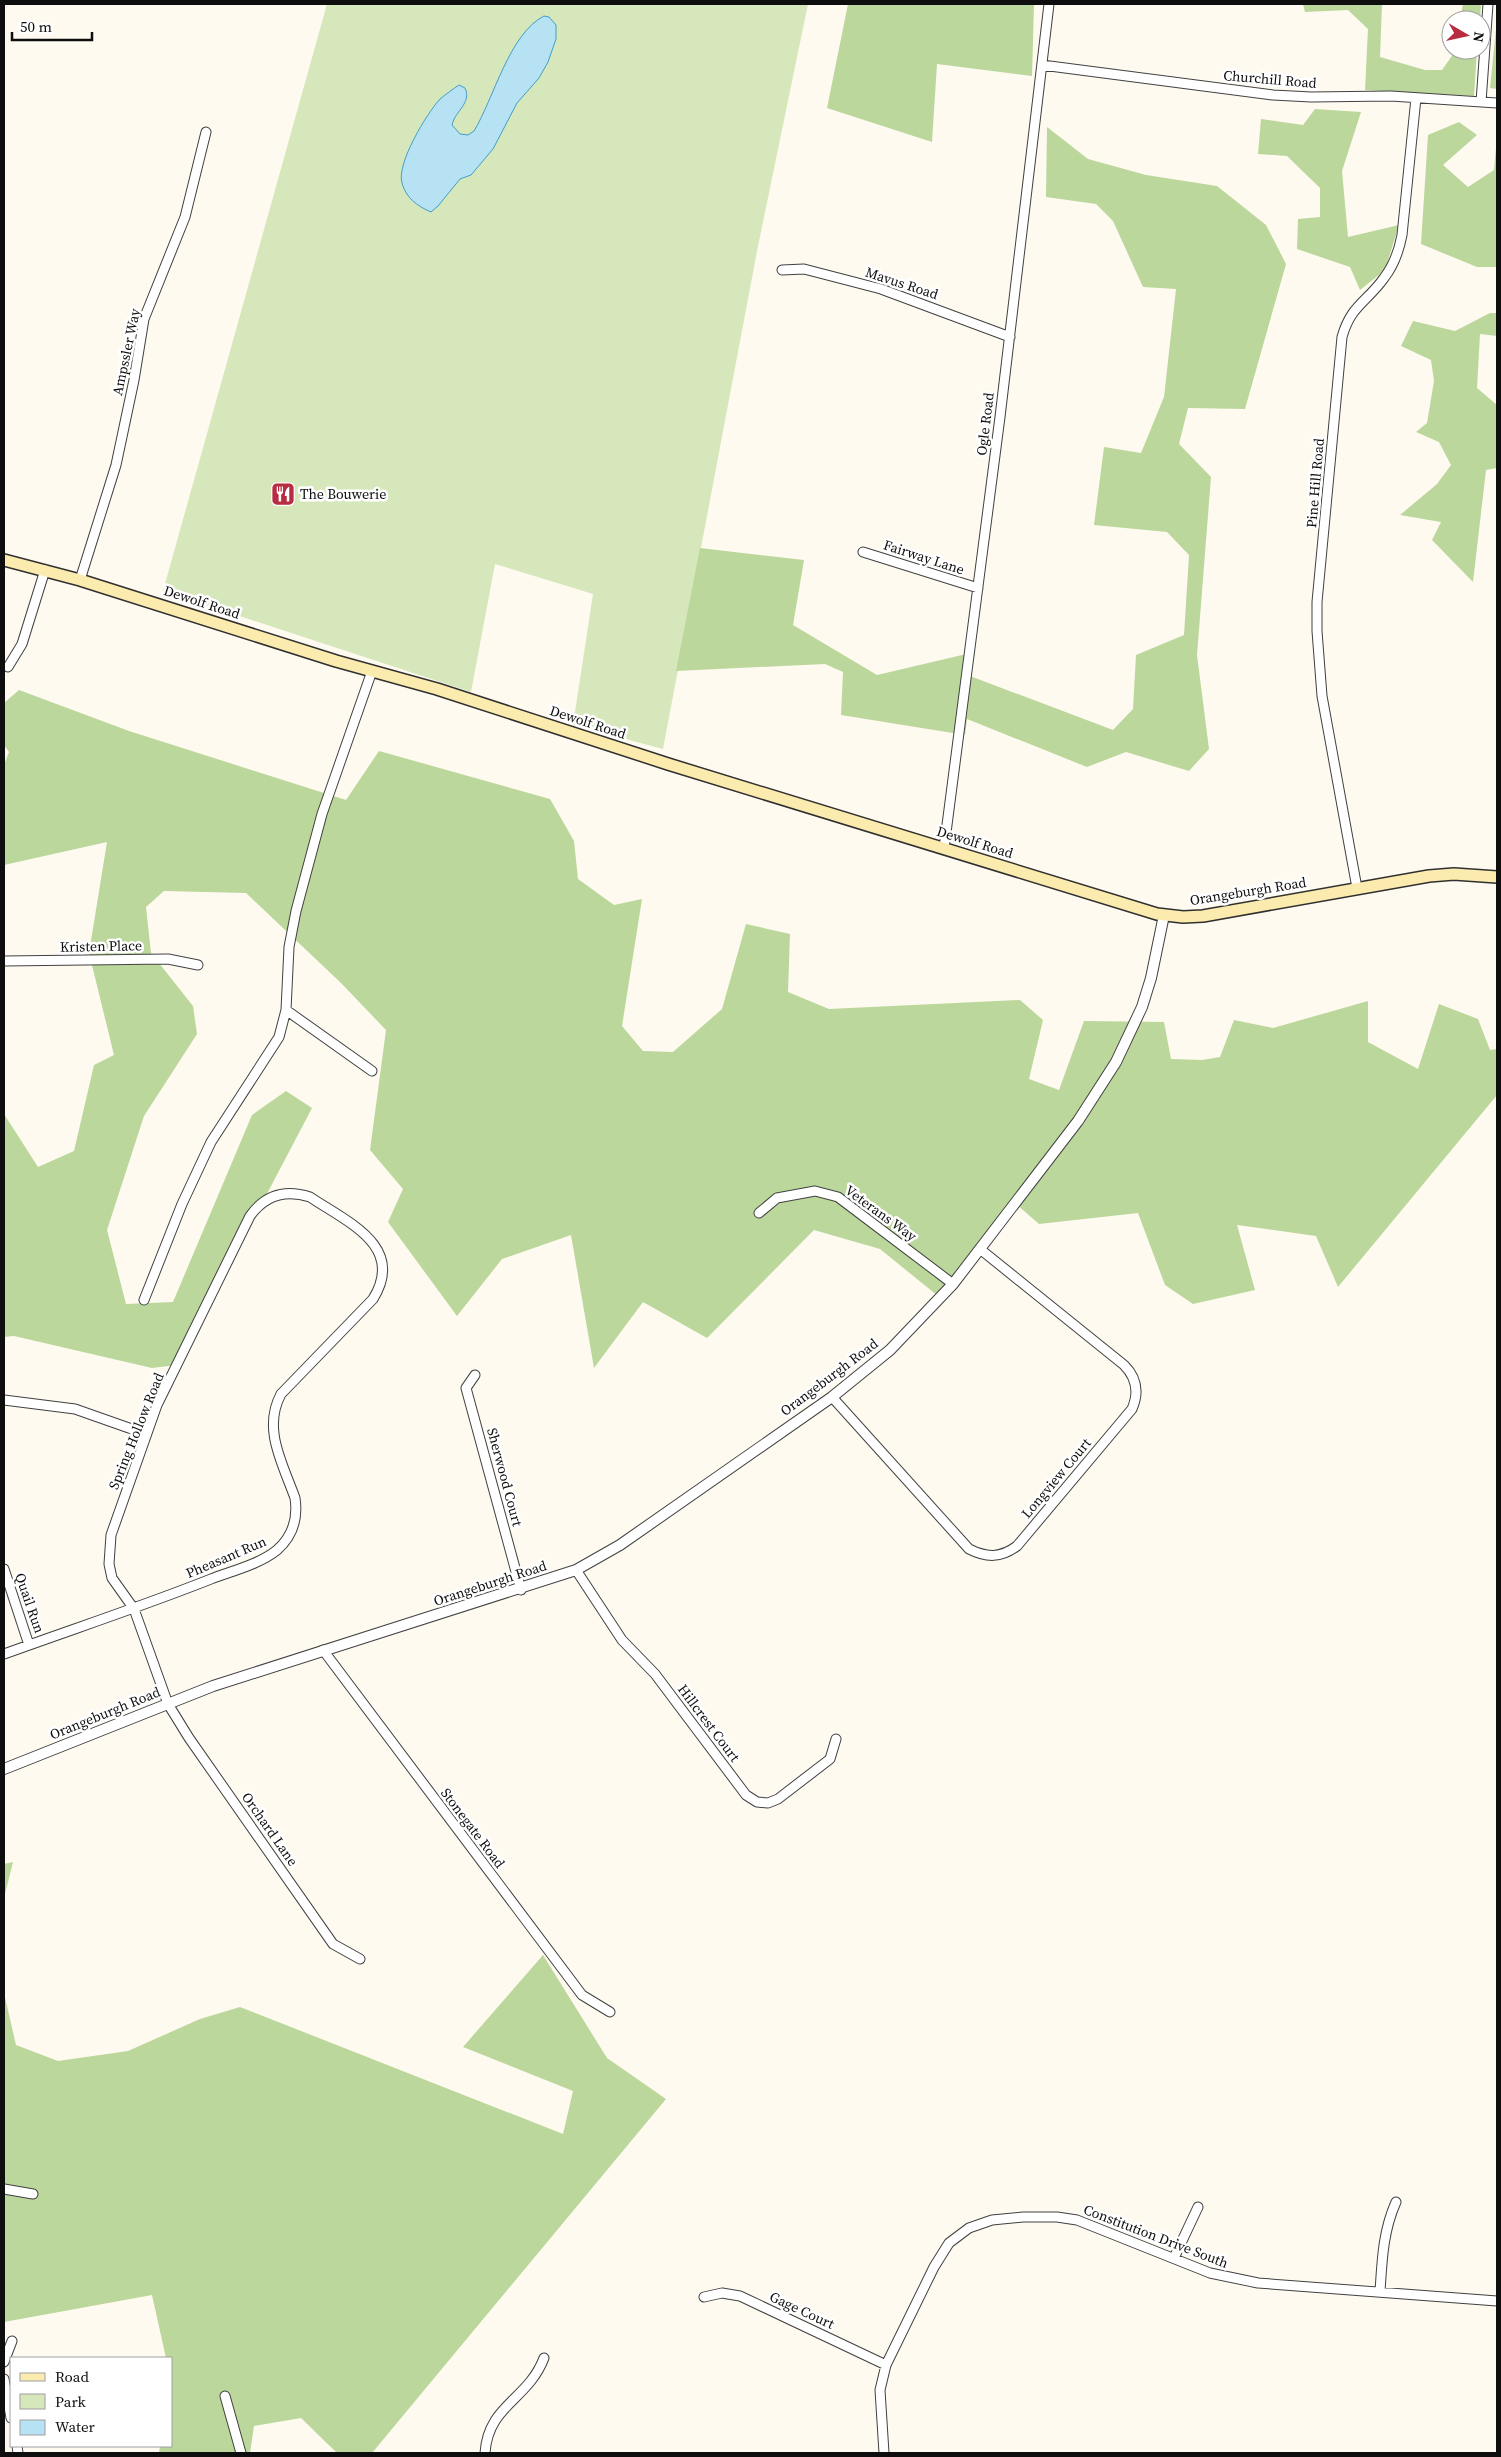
<svg xmlns="http://www.w3.org/2000/svg" width="1501" height="2457" viewBox="0 0 1501 2457" font-family="'Source Serif 4',serif">
<style>
.green{fill:#d6e7bb}
.forest{fill:#bbd79b}
.water{fill:#b7e2f3;stroke:#419ec7}
.lines{fill:none;stroke-linecap:round;stroke-linejoin:round}
.minor-casing{stroke:#414141;stroke-width:11}
.tertiary-casing{stroke:#414141;stroke-width:12}
.secondary-casing{stroke:#303030;stroke-width:14}
.minor{stroke:#fff;stroke-width:9}
.tertiary{stroke:#fff;stroke-width:10}
.secondary{stroke:#fbebae;stroke-width:11}
.labels{text-anchor:middle;stroke-width:5;stroke-linejoin:round;paint-order:stroke}
.street-label{font-size:14px;fill:#0e0e0e;stroke:#fff}
.poi-label{font-size:14px;fill:#0e0e0e;stroke:#fff;text-anchor:start}
</style>
<rect width="100%" height="100%" fill="#fefaf0"/>
<path class="green" d="M327 4H808L758 246 663 749 573 725 593 594 495 564 471 692 163 591Z"/>
<path class="forest" d="M848 4H1034L1032 76 937 64 932 142 827 108Z
M1303 4H1382L1380 57 1425 70H1442L1456 50H1477L1474 96 1365 90 1368 29 1348 10 1305 12Z
M1463 4H1481L1480 20H1460Z
M1497 19V89L1490 88Z
M1315 109 1361 112 1342 171 1348 237 1399 225 1385 270 1360 290 1350 267 1297 249 1298 219 1320 217V188L1287 156 1258 154 1261 119 1303 125Z
M1459 122 1477 135 1443 165 1468 187 1494 170 1497 136V267H1477L1421 244 1428 135Z
M1047 127 1088 159 1146 175 1217 186 1266 225 1286 264 1245 409 1188 408 1179 444 1211 477 1197 655 1209 749 1189 771 1126 752 1087 767 967 719 965 735 841 715 843 672 825 664 676 671 700 548 804 560 793 625 877 675 975 652 970 676 1113 730 1133 709 1136 655 1184 635 1189 555 1167 532 1094 525 1104 447 1141 453 1164 397 1176 289 1143 287 1113 221 1096 204 1046 197Z
M1490 313H1497V336L1480 334 1477 388 1497 405V468L1486 470 1473 582 1432 540 1441 522 1400 515 1437 484 1451 465 1439 442 1416 432 1427 423 1434 381 1431 360 1401 346 1413 321 1455 331Z
M19 690 129 731 346 800 379 751 550 799 574 841 578 879 614 905 642 899 622 1026 643 1051 673 1052 722 1009 746 924 790 934 788 992 829 1009 1020 1000 1043 1020 1029 1079 1059 1090 1084 1021 1164 1022 1171 1059 1202 1060 1220 1057 1234 1020 1273 1028 1368 1001V1042L1418 1069 1439 1004 1478 1019 1490 1050 1497 1049V1095L1338 1287 1316 1236 1237 1225 1255 1290 1193 1304 1165 1285 1138 1213 1039 1224 1016 1204 938 1296 880 1249 814 1230 707 1338 643 1302 594 1368 571 1235 502 1259 457 1316 388 1222 403 1189 370 1150 386 1030 341 983 246 893 164 891 146 907 151 953 193 1006 197 1034 144 1116 107 1230 126 1304 173 1302 252 1115 286 1091 312 1108 177 1365 152 1368 14 1336 4 1337V1114L38 1167 74 1151 94 1065 114 1055 89 953 107 842 4 865V765L9 752 4 745V703Z
M13 1862 4 1898V1864Z
M543 1955 607 2058 666 2099 372 2453H337L301 2418 254 2426 250 2453H159L160 2446H171V2358H166L152 2295 4 2322V1993L16 2045 58 2061 128 2051 200 2019 240 2007 563 2134 573 2091 463 2047Z"/>
<path class="water" d="M544 16 549 17 556 25V39L548 62 539 78 517 103 493 149 471 175 460 179 438 206 431 212C417 206 406 198 402 183 396 164 427 113 440 99 446 94 453 89 459 85L465 88C472 103 455 111 452 125L460 134 468 135 474 131C494 98 509 34 544 16Z"/>
<g class="lines">
<g class="minor-casing">
<path id="minor" d="M1042 65 1273 95 1311 97 1391 96 1497 103
M1481 102 1488 4
M782 270 804 269 881 289 1010 337
M863 552 978 588
M80 580 116 465 134 380 144 319 185 217 206 132
M8 667 22 644 45 570
M944 848 1000 417 1049 4
M1357 888 1322 696 1317 631V602L1342 337C1351 305 1367 302 1384 278 1394 265 1399 251 1402 235L1416 98
M4 961 168 959 198 965
M286 1010 372 1071
M759 1213 777 1198 815 1191 838 1197 953 1284
M144 1300 182 1204 211 1142 279 1037 286 1010 289 947 296 911 322 814 372 671
M475 1375 466 1388 521 1590
M832 1397 969 1549C987 1558 1001 1558 1017 1546L1132 1409C1139 1393 1137 1378 1124 1365L980 1249
M4 1400 75 1409 146 1434
M4 1569 29 1645
M576 1570 622 1640 655 1674 746 1795 757 1802 768 1803 778 1799 830 1759 836 1739
M323 1650 582 1995 610 2012
M4 1654C73 1629 143 1606 211 1579 232 1571 260 1564 277 1550 293 1536 298 1518 295 1498 283 1464 262 1429 281 1394L373 1299C406 1246 347 1222 310 1197 285 1189 265 1195 250 1216L157 1405 111 1535 109 1564 112 1578 134 1609 168 1704 189 1738 333 1944 360 1959
M4 2189 33 2194
M1174 2258 1198 2207
M1380 2292C1382 2260 1383 2231 1396 2202
M704 2297 722 2293 740 2296 886 2365
M4 2362 12 2341
M4 2379 11 2418
M225 2396 241 2453
M17 2446 18 2453
M485 2453C488 2405 528 2400 544 2358
M884 2453 880 2390 886 2365 934 2267 949 2243 969 2228 992 2220 1023 2217H1057L1077 2220 1210 2273 1258 2283 1497 2301"/>
</g>
<g class="tertiary-casing">
<path id="tertiary" d="M4 1769 213 1686 576 1570 620 1545 832 1397 890 1350 953 1284 1078 1121 1116 1062 1142 1007 1151 978 1164 915"/>
</g>
<g class="secondary-casing">
<path id="secondary" d="M4 560 80 580 336 661 437 689 668 764 1157 914 1183 917 1203 916 1429 876 1454 874 1497 877"/>
</g>
<use href="#minor" class="minor"/>
<use href="#tertiary" class="tertiary"/>
<use href="#secondary" class="secondary"/>
</g>
<defs>
<g id="restaurant-square" transform="scale(1.25)"><rect x="-9" y="-9" width="18" height="18" rx="4" fill="#b72c40" stroke="#fff"/><path d="M-5-6h1v4h1v-4h1v4h1v-4h1v5L-1.5 .5V6h-2V.5L-5-1ZM5-6V6H3V1.5H1.5Q1.5-4 5-6Z" fill="#fff"/></g>
</defs>
<g fill-rule="evenodd">
<use href="#restaurant-square" x="283" y="494"/>
</g>
<g class="labels">
<g class="street-label">
<text transform="translate(1270 79) rotate(5)" y="5">Churchill Road</text>
<text transform="translate(902 283) rotate(18)" y="5">Mavus Road</text>
<text transform="translate(126 352) rotate(-78)" y="5">Ampssler Way</text>
<text transform="translate(985 424) rotate(-83)" y="5">Ogle Road</text>
<text transform="translate(1315 483) rotate(-85)" y="5">Pine Hill Road</text>
<text transform="translate(924 557) rotate(18)" y="5">Fairway Lane</text>
<text transform="translate(202 602) rotate(18)" y="5">Dewolf Road</text>
<text transform="translate(588 722) rotate(18)" y="5">Dewolf Road</text>
<text transform="translate(975 842) rotate(17)" y="5">Dewolf Road</text>
<text transform="translate(1248 891) rotate(-9)" y="5">Orangeburgh Road</text>
<text transform="translate(101 946) rotate(-1)" y="5">Kristen Place</text>
<text transform="translate(881 1213) rotate(36)" y="5">Veterans Way</text>
<text transform="translate(829 1377) rotate(-37)" y="5">Orangeburgh Road</text>
<text transform="translate(136 1431) rotate(-68)" y="5">Spring Hollow Road</text>
<text transform="translate(505 1477) rotate(75)" y="5">Sherwood Court</text>
<text transform="translate(1056 1478) rotate(-50)" y="5">Longview Court</text>
<text transform="translate(226 1557) rotate(-23)" y="5">Pheasant Run</text>
<text transform="translate(490 1583) rotate(-18)" y="5">Orangeburgh Road</text>
<text transform="translate(30 1603) rotate(71)" y="5">Quail Run</text>
<text transform="translate(105 1713) rotate(-22)" y="5">Orangeburgh Road</text>
<text transform="translate(709 1723) rotate(53)" y="5">Hillcrest Court</text>
<text transform="translate(473 1828) rotate(53)" y="5">Stonegate Road</text>
<text transform="translate(270 1829) rotate(55)" y="5">Orchard Lane</text>
<text transform="translate(1156 2236) rotate(21)" y="5">Constitution Drive South</text>
<text transform="translate(802 2310) rotate(25)" y="5">Gage Court</text>
</g>
<g class="poi-label">
<text x="300" y="499">The Bouwerie</text>
</g>
</g>
<rect width="1501" height="2457" fill="none" stroke="#0e0e0e" stroke-width="10"/>
<rect x="10" y="2357" width="162" height="90" fill="#ffffff" stroke="#9f9f9f"/>
<rect x="20" y="2373" width="25" height="8" fill="#fbebae" stroke="#9f9f9f"/>
<text x="55" y="2382" font-size="15" fill="#0e0e0e">Road</text>
<rect x="20" y="2394" width="25" height="15" fill="#d6e7bb" stroke="#9f9f9f"/>
<text x="55" y="2407" font-size="15" fill="#0e0e0e">Park</text>
<rect x="20" y="2420" width="25" height="15" fill="#b7e2f3" stroke="#9f9f9f"/>
<text x="55" y="2432" font-size="15" fill="#0e0e0e">Water</text>
<g transform="translate(1466 35) rotate(99)"><circle r="24" fill="#ffffff" stroke="#9f9f9f"/>
<path d="M0-4L9 19L0 12L-9 19Z" fill="#b72c40"/>
<text y="-8" font-size="14" font-weight="bold" text-anchor="middle" fill="#0e0e0e">N</text>
</g>
<path d="M12 32v8h80v-8" fill="none" stroke="#0e0e0e" stroke-width="2.5"/>
<text x="20" y="32" font-size="15" fill="#0e0e0e" stroke="#ffffff" stroke-width="4" paint-order="stroke">50 m</text>
</svg>
